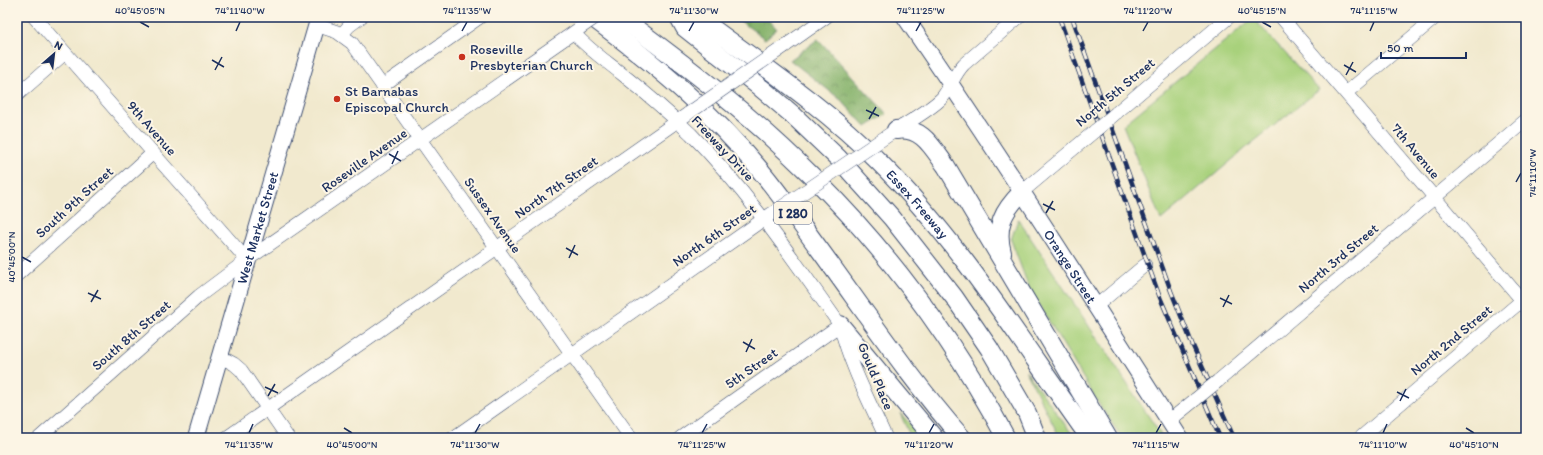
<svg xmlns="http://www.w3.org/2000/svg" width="1543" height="455" viewBox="0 0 1543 455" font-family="Itim,sans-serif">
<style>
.grass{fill:#a8d17c;stroke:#62806d}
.forest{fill:url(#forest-crowns);stroke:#507165}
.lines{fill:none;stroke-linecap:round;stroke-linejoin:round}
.minor-casing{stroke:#3b4b6f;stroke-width:14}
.major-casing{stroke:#3b4b6f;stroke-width:18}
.highway-casing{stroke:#3b4b6f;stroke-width:20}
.minor{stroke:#fff;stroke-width:13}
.major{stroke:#fff;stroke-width:16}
.highway{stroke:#fff;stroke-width:18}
.rail-casing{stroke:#1b2f5e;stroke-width:4.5}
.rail{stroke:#fcf5e5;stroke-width:3;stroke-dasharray:9;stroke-linecap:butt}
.minor-bridge-casing{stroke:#3b4b6f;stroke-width:14;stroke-linecap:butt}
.minor-bridge{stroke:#fff;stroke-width:13}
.ticks{fill:none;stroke:#1b2f5e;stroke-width:1.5}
.poi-dot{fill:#c8321e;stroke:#fcf5e5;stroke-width:1.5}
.labels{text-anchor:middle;stroke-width:4;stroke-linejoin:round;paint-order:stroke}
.shield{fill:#fcf5e5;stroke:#5e6a86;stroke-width:1}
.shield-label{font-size:13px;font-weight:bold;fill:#1b2f5e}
.poi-label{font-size:14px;fill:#1b2f5e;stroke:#fcf5e5;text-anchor:start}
.street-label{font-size:14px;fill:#1b2f5e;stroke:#fcf5e5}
.neatline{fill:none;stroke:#1b2f5e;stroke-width:1.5}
.ticks-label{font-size:10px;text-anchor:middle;fill:#1b2f5e}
</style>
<defs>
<pattern id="forest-crowns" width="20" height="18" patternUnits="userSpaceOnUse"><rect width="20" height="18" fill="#86b36c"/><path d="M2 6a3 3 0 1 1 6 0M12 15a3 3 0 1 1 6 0" fill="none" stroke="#6d925c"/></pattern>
</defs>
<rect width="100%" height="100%" fill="#fcf5e5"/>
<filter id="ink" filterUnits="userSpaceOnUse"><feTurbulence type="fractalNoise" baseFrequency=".025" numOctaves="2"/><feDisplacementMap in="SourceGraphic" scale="8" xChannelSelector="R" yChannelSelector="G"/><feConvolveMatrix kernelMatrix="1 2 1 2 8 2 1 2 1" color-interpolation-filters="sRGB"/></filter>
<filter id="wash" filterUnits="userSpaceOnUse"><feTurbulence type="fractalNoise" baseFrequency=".012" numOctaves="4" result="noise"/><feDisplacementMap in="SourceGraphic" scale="16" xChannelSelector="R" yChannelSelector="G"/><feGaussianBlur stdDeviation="0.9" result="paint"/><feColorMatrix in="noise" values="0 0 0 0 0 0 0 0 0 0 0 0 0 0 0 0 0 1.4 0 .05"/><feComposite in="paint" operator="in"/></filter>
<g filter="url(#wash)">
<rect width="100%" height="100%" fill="#f1e9ce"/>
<path class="grass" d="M1253 18 1319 90 1252 143 1161 220 1123 125Z
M1018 219 1163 438H1122L1097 401 1029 288 1011 240Z
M1026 371 1075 438H1060Z
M900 413 923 438H911Z"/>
<path class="forest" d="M735 17H766L777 29 765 39Z
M818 39 887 114 866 127 841 100 790 60Z"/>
</g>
<g filter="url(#ink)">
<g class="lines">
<g class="minor-casing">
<path id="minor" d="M34 17 247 260
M1281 17 1526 305
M316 25 337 32 352 43 631 438
M574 33C588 49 606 61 622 74 646 93 669 113 691 134 748 192 793 259 840 325 850 365 869 401 886 438
M342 34 349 26 361 17
M785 46 826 17
M382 86 480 17
M1346 93 1436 17
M17 95 65 53
M1116 113 1229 17
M895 131C910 121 930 110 942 98 951 87 954 74 964 64L1019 17
M1022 192 1096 130
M17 275 153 153
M1095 307 1145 265
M219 356 234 364 241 370 288 438
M1218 381 1526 120
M1169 421 1196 399
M39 438 199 296 247 260 580 28
M226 438 689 113
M453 438 771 214
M680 438 840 325
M1360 438 1526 297"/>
</g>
<g class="major-casing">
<g id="major">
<path id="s1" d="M905 17C1000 155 1090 297 1180 438"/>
<path id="s2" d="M196 438 319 17"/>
</g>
</g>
<g class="highway-casing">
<g id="highway">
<path d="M592 17C655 64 709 109 760 170 781 195 800 223 820 250 866 313 910 379 962 438"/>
<path d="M620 17C687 66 752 116 811 175 888 251 955 342 1006 438"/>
<path d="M679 17 685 28 761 88 793 115 838 158 892 218 954 297 989 348 1027 413 1037 438"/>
<path id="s3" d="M697 17C759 63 825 107 879 162 962 244 1022 344 1090 438"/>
<path d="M896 130C922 126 932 147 946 166L1108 438"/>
<path d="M1002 253C995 226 1003 211 1022 192"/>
<path d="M840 325 934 438"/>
</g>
</g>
<use href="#minor" class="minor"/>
<use href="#major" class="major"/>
<use href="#highway" class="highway"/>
<g class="rail-casing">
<path id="rail" d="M1059 17 1159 295 1220 438
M1072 17 1171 291 1193 346 1234 438"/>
</g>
<use href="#rail" class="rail"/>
<g class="minor-bridge-casing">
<path id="minor-bridge" d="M580 28 596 17
M689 113 785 46
M1096 130 1116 113
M773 213 890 134
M1196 399 1218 381"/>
</g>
<use href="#minor-bridge" class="minor-bridge"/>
</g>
</g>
<path class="ticks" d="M140 22 149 27M1262 22 1271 27M236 31 240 22M462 31 467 22M689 31 694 22M916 31 921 22M1143 31 1148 22M1370 31 1374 22M212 60 224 67M1344 65 1356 72M215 70 222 57M1346 75 1353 62M866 110 879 116M869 119 876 107M389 154 401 161M392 164 398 151M1516 182 1521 173M1043 204 1055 210M1046 213 1053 201M566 248 578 255M22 257 31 262M569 258 575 245M88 293 101 299M1220 298 1232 304M91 302 98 290M1223 307 1229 295M743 342 755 349M746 352 752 339M265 387 278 393M1397 392 1409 398M268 396 275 384M1400 401 1406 389M344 428 352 433M1466 428 1474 433M249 433 253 424M475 433 480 424M702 433 707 424M929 433 934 424M1156 433 1161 424M1383 433 1387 424"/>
<g class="poi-dot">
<circle cx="462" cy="57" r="4"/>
<circle cx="337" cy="99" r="4"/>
</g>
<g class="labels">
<rect class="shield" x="774" y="202" width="38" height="22" rx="3"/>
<g class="shield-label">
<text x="793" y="218">I 280</text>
</g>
<g class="poi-label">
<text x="470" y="54">Roseville<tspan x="470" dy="16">Presbyterian Church</tspan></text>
<text x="345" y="96">St Barnabas<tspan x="345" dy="16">Episcopal Church</tspan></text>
</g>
<g class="street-label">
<text transform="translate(1115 92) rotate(-40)" y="5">North 5th Street</text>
<text transform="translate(152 128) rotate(49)" y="5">9th Avenue</text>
<text transform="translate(723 148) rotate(47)" y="5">Freeway Drive</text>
<text transform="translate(1416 151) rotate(50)" y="5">7th Avenue</text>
<text transform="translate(364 160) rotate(-35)" y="5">Roseville Avenue</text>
<text transform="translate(556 187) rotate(-35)" y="5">North 7th Street</text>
<text transform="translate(74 202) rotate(-42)" y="5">South 9th Street</text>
<text dy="5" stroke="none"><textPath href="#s3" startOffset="290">Essex Freeway</textPath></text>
<text transform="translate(493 215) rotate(55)" y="5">Sussex Avenue</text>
<text dy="5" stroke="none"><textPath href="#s2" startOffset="219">West Market Street</textPath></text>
<text transform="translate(714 235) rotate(-35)" y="5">North 6th Street</text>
<text transform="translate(1338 258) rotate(-40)" y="5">North 3rd Street</text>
<text dy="5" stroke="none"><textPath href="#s1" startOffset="299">Orange Street</textPath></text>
<text transform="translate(131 335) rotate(-41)" y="5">South 8th Street</text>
<text transform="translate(1451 340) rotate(-40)" y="5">North 2nd Street</text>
<text transform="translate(751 368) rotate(-35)" y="5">5th Street</text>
<text transform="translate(876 376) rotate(67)" y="5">Gould Place</text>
</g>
</g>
<rect width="1543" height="455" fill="none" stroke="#fcf5e5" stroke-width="44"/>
<g transform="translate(54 54) rotate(28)" stroke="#fcf5e5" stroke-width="3" paint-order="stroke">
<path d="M0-3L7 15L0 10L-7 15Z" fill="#1b2f5e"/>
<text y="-6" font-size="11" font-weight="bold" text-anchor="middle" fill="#1b2f5e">N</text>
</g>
<path d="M1381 52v6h85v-6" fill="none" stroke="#1b2f5e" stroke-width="2"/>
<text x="1387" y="52" font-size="12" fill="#1b2f5e" stroke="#fcf5e5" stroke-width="3" paint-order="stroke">50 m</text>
<rect x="22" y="22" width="1499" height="411" class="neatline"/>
<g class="ticks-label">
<text x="140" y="14">40°45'05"N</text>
<text x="240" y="14">74°11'40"W</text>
<text x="467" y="14">74°11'35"W</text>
<text x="694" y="14">74°11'30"W</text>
<text x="921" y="14">74°11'25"W</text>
<text x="1148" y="14">74°11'20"W</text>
<text x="1262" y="14">40°45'15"N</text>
<text x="1374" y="14">74°11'15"W</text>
<text transform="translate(1532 173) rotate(-90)" y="4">74°11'10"W</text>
<text transform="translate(11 257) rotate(-90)" y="4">40°45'00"N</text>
<text x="249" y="448">74°11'35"W</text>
<text x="352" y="448">40°45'00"N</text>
<text x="475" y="448">74°11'30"W</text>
<text x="702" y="448">74°11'25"W</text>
<text x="929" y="448">74°11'20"W</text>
<text x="1156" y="448">74°11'15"W</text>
<text x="1383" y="448">74°11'10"W</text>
<text x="1474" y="448">40°45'10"N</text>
</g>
</svg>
